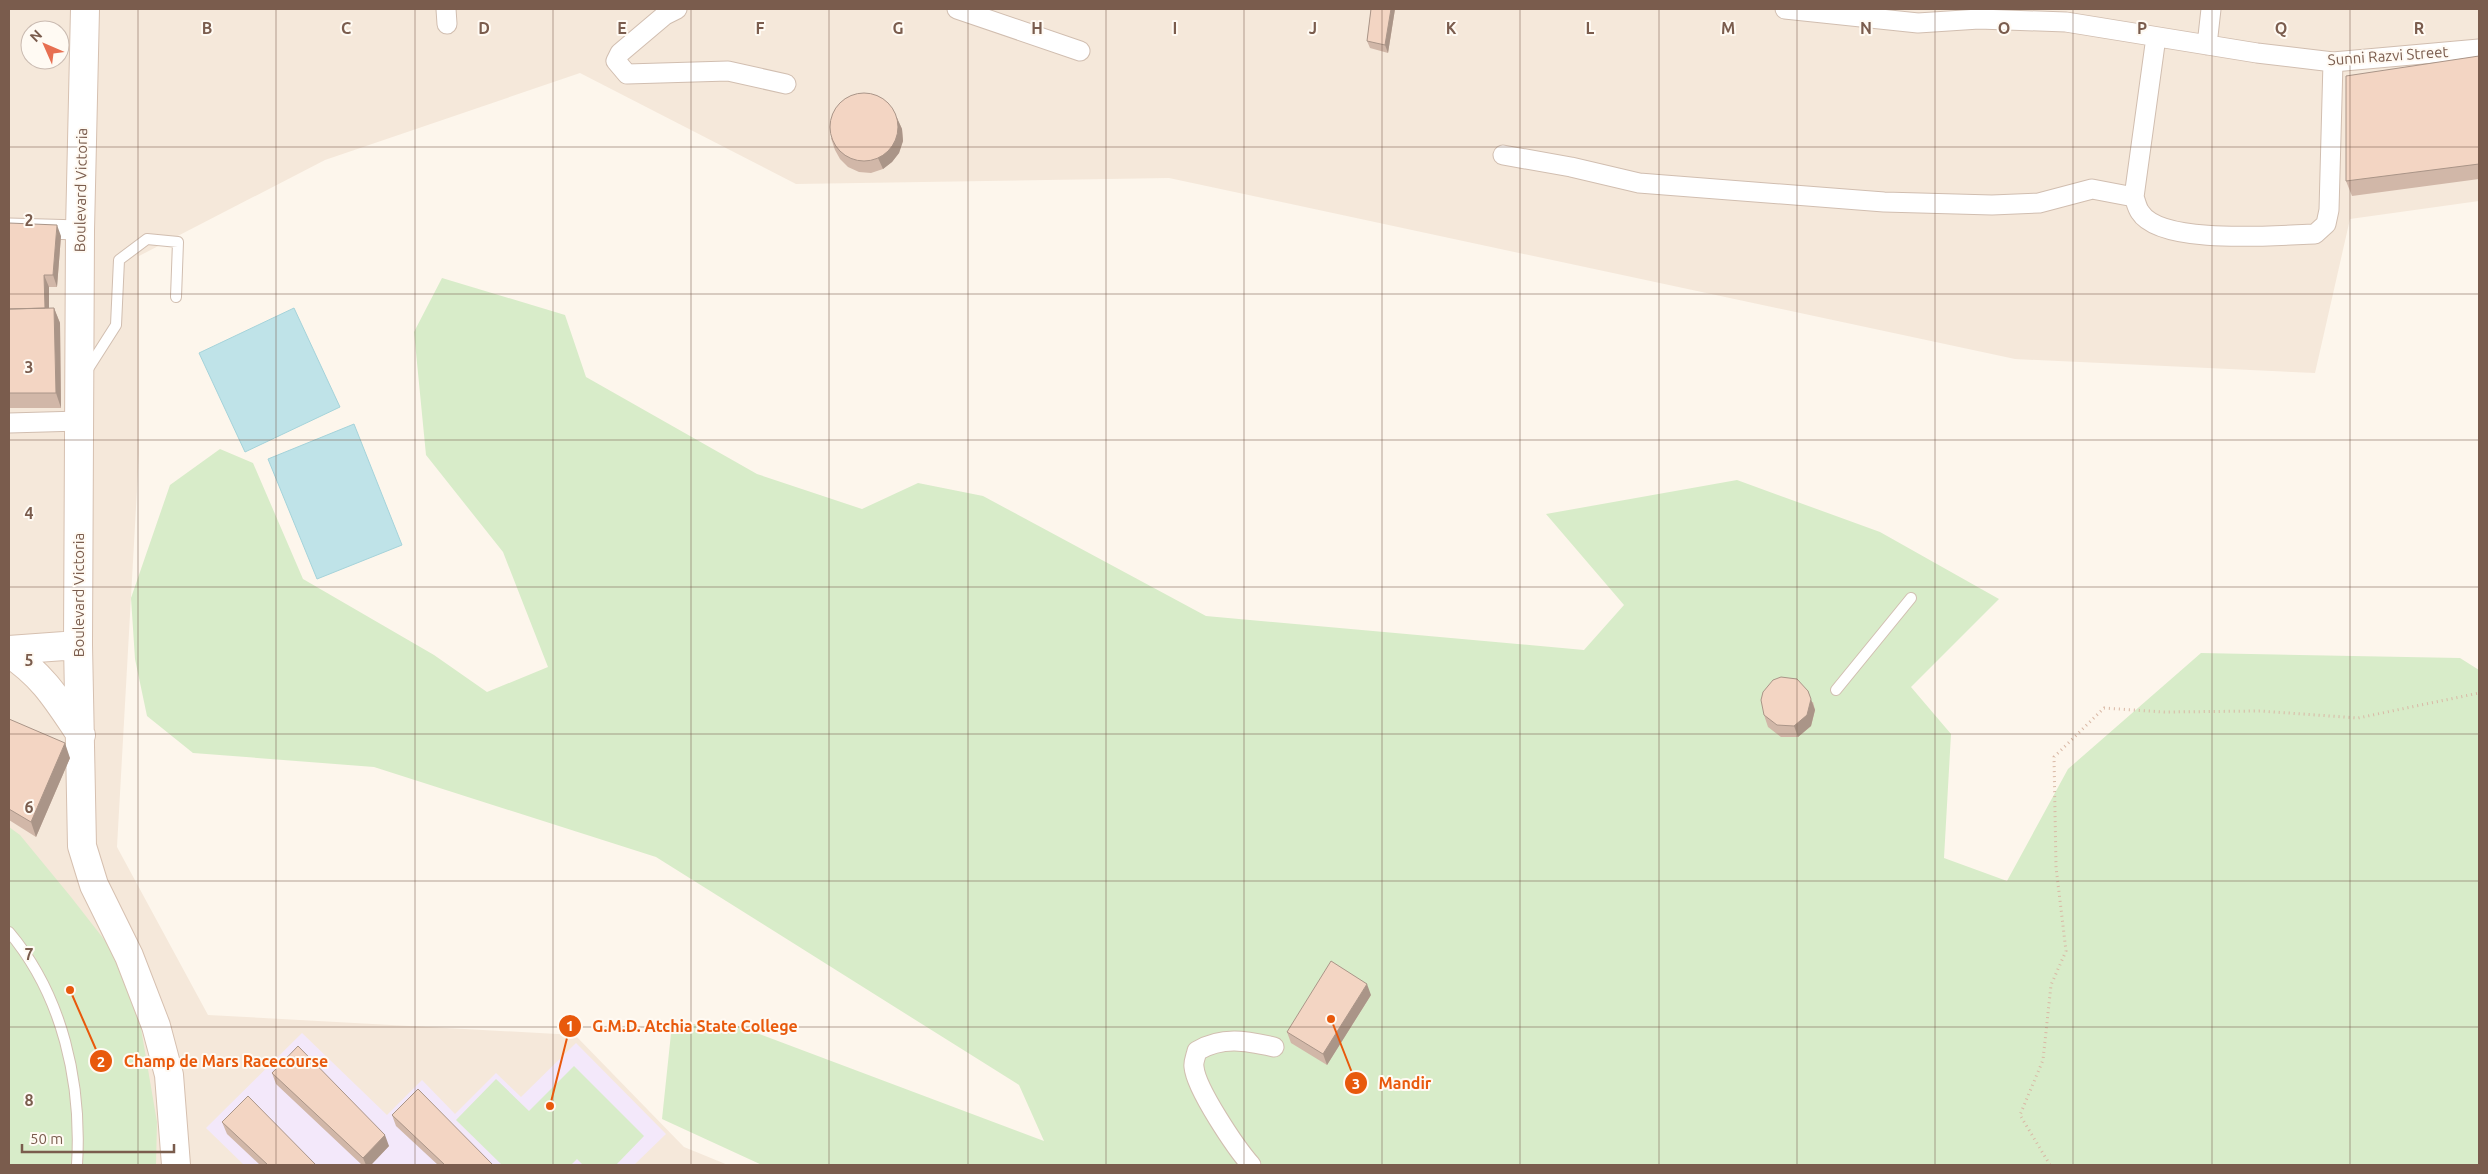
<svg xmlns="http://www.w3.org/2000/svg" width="2488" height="1174" viewBox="0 0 2488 1174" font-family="Ubuntu,sans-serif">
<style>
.residential{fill:#f5e8da;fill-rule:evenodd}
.education{fill:#f3e8fa}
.green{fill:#d8ecc9}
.water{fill:#bfe3e8;stroke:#a5d3da}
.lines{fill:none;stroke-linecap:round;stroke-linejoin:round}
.lane-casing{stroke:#d1beb0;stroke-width:12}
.street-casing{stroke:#d1beb0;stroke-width:21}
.secondary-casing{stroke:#d6c0b0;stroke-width:30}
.path{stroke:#d9b8a5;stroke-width:3;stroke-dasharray:1 4;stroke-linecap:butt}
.lane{stroke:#fff;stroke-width:10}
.street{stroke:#fff;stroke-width:19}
.secondary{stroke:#fff;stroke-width:28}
.wall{fill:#d1b7a8}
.shaded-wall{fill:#aa9588}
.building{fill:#f3d5c3;stroke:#aa9588}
.grid{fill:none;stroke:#7a5c4d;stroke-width:1;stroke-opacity:0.55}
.labels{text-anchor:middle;stroke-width:4;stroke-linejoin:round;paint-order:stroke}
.street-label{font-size:15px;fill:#7a5c4d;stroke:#fffaf3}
.grid-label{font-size:16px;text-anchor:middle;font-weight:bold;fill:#7a5c4d;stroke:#fffaf3;stroke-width:4;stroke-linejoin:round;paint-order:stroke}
.leader{fill:none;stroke:#e8590c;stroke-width:2}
.callout-dot{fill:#e8590c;stroke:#fffaf3;stroke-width:2}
.mark-label{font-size:15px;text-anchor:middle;font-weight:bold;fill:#fff}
.callout-label{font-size:16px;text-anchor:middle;font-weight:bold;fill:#e8590c;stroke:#fffaf3;stroke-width:4;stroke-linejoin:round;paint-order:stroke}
</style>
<rect width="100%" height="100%" fill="#fdf6ec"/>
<path class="residential" d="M9 9H2479V201L2350 219 2315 373 2015 359 1169 178 796 184 580 73 325 160 139 256V454L117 847 208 1015 575 1035 684 1147 728 1165H9ZM30 30H60V60H30Z"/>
<path class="education" d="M302 1033 387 1115 422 1080 455 1114 496 1073 521 1097 576 1043 666 1134 634 1165H244L206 1128Z"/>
<path class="green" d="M442 278 565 315 586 377 757 474 862 509 918 483 983 496 1206 616 1584 650 1624 605 1546 514 1737 480 1880 532 1999 599 1911 687 1951 734 1944 858 2007 881 2068 769 2201 653 2460 658 2479 670V1165H762L662 1119 672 1024H733L1044 1141 1019 1085 656 857 374 767 193 753 147 716 135 659 131 598 170 485 220 449 253 463 303 579 434 655 487 692 548 667 503 552 426 455 414 332Z
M9 827 20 835 71 897 117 956 137 1005 157 1122 156 1165H9Z
M574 1066 644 1136 616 1165H583L577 1159 571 1165H502L456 1120 496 1079 529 1111Z"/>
<path class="water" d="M294 308 340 407 245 452 199 353Z
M354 424 402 545 317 579 268 459Z"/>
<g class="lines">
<g class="lane-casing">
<path id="lane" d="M86 372 116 325 119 260 147 239 178 242 176 297
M1836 690 1911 598
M9 932C63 996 82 1083 77 1165"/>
</g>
<g class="street-casing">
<path id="street" d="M446 9 447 24
M677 9 665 15 620 53 616 61 627 74 728 71 786 84
M957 9 1080 51
M1785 9 1918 23 1979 19 2066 22 2257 53 2333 62 2479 49
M2156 37 2134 197C2136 202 2137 208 2140 212 2161 246 2278 235 2315 234L2326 224 2329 210 2333 62
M2207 45 2211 9
M1503 155 1571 167 1639 183 1884 202 1992 205 2039 203 2092 189 2134 197
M9 228 80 230
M9 423 80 421
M1251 1165C1236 1148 1196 1089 1194 1067 1193 1062 1196 1056 1197 1051 1223 1036 1246 1041 1274 1047"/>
</g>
<g class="secondary-casing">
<path id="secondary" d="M85 9 80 230 78 645 82 846 94 885 129 956 156 1026 169 1075 176 1165
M9 650 78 645
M9 653C44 676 58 701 81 735"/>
</g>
<path class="path" d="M2050 1165 2020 1115 2043 1060 2051 985 2066 951 2056 867 2054 757 2104 708 2164 712 2260 711 2358 718 2479 693"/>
<use href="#lane" class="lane"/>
<use href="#street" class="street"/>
<use href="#secondary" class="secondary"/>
</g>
<path class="wall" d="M1371 9H1395L1388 53 1370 48 1367 41Z
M2479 56V179L2352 196 2346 181Z
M897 118 902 129 903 141 899 153 892 162 883 169 871 173 859 172 848 167 840 159 835 150 831 138Z
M9 223 61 236 57 287H49V308H54L60 323 61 408H9Z
M1813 702 1815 710 1811 726 1798 737H1781L1768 727 1764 715Z
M9 719 70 758 36 837 9 820Z
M1371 995 1327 1065 1291 1043 1287 1032Z
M272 1073 389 1146 371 1165H362L276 1084Z
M392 1115 493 1165H438L396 1126Z
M222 1122 316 1165H260L227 1134Z"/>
<path class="shaded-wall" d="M1391 9H1395L1388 53 1385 45Z
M897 118 902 129 903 141 899 153 892 162 883 169 878 158Z
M57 225 61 236 57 287 53 275Z
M44 275 49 287V322L45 310Z
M54 308 60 323 61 408 56 393Z
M1808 691 1815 710 1811 726 1798 737 1794 726Z
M65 743 70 758 36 837 31 822Z
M1367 984 1371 995 1327 1065 1323 1054Z
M385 1135 389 1146 371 1165H366L363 1158Z"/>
<path class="building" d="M1371 9H1391L1385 45 1367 41Z
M2479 56V164L2346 181V76Z
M830 127a34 34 0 1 1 68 0a34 34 0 1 1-68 0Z
M9 223 57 225 53 275H44L45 308 9 309Z
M54 308 56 393H9V309Z
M1781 677 1797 679 1808 691 1811 699 1807 715 1794 726 1777 725 1764 715 1761 700 1763 692 1773 680Z
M9 719 65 743 31 822 9 809Z
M1331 961 1367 984 1323 1054 1287 1032Z
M298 1046 385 1135 363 1158 272 1073Z
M418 1089 493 1165H445L392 1115Z
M248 1096 316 1165H268L222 1122Z"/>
<path class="grid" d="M138 9V1165M276 9V1165M415 9V1165M553 9V1165M691 9V1165M829 9V1165M968 9V1165M1106 9V1165M1244 9V1165M1382 9V1165M1520 9V1165M1659 9V1165M1797 9V1165M1935 9V1165M2073 9V1165M2212 9V1165M2350 9V1165M9 147H2479M9 294H2479M9 440H2479M9 587H2479M9 734H2479M9 881H2479M9 1027H2479"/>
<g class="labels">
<g class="street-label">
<text transform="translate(2388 56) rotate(-4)" y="5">Sunni Razvi Street</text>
<text transform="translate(81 190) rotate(-89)" y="5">Boulevard Victoria</text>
<text transform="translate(79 595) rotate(-90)" y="5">Boulevard Victoria</text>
</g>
</g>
<g class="grid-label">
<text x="207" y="34">B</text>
<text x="346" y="34">C</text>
<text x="484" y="34">D</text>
<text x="622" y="34">E</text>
<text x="760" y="34">F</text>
<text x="898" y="34">G</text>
<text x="1037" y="34">H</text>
<text x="1175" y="34">I</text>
<text x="1313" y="34">J</text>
<text x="1451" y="34">K</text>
<text x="1590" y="34">L</text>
<text x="1728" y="34">M</text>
<text x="1866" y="34">N</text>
<text x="2004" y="34">O</text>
<text x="2142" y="34">P</text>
<text x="2281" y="34">Q</text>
<text x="2419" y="34">R</text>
<text x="29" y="226">2</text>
<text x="29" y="373">3</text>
<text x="29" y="519">4</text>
<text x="29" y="666">5</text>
<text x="29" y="813">6</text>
<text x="29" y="960">7</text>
<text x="29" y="1106">8</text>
</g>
<path class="leader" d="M550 1106L570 1026M70 990L101 1061M1331 1019L1356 1083"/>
<g class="callout-dot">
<circle cx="550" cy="1106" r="5"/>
<circle cx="70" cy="990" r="5"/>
<circle cx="1331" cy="1019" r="5"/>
<circle cx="570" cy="1026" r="12"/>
<circle cx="101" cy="1061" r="12"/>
<circle cx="1356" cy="1083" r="12"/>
</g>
<g class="mark-label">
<text x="570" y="1031">1</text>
<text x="101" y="1067">2</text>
<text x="1356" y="1089">3</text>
</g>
<g class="callout-label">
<text x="695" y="1032">G.M.D. Atchia State College</text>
<text x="226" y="1067">Champ de Mars Racecourse</text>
<text x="1405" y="1089">Mandir</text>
</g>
<rect width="2488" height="1174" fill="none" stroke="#7a5c4d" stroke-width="20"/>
<g transform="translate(45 45) rotate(315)"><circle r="24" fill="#fffaf3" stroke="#cabbb1"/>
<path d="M0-4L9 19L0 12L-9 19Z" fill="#e76f51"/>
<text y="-8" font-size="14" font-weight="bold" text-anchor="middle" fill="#7a5c4d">N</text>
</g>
<path d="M22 1144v8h152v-8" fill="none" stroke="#7a5c4d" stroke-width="2.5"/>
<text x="30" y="1144" font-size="15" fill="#7a5c4d" stroke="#fffaf3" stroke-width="4" paint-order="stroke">50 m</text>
</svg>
